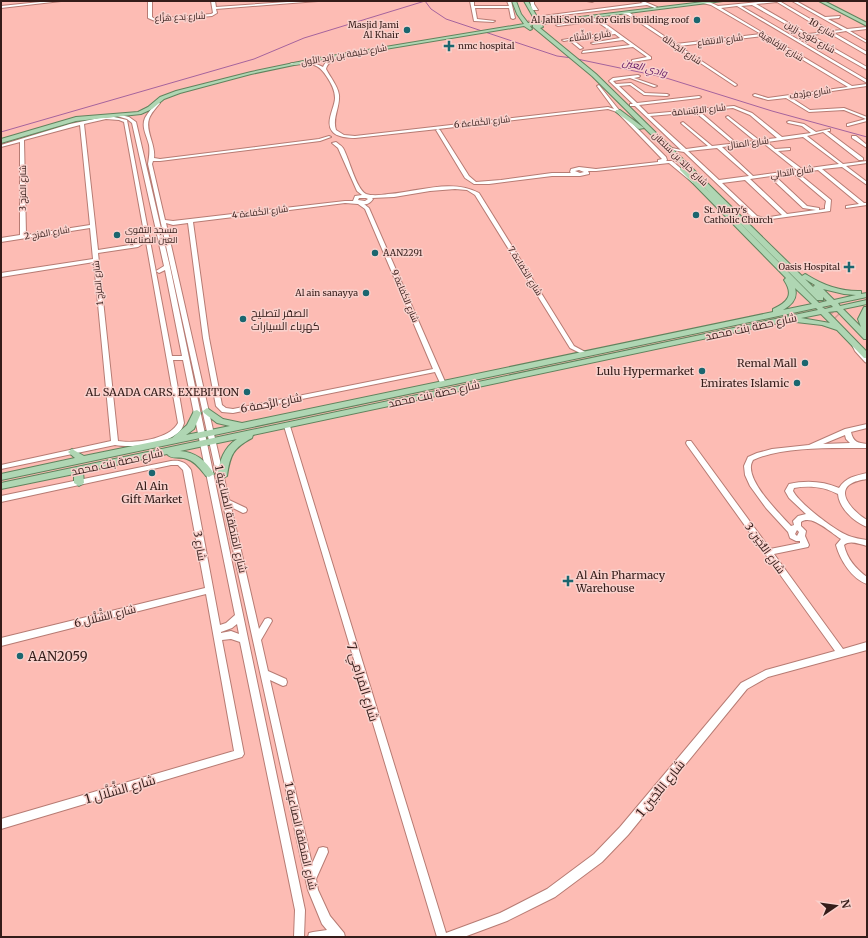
<svg xmlns="http://www.w3.org/2000/svg" width="868" height="938" viewBox="0 0 868 938" font-family="Merriweather,Cairo,serif">
<style>
.lines{fill:none;stroke-linecap:round;stroke-linejoin:round}
.stream{stroke:#a5639d;stroke-width:1}
.major-tunnel-far1{stroke:#d59c95;stroke-width:4.5;stroke-dasharray:4.5 2.5;stroke-linecap:butt}
.major-tunnel{stroke:#d59c95;stroke-width:8;stroke-dasharray:8 4;stroke-linecap:butt}
.minor-casing{stroke:#b77b73;stroke-width:2}
.major-casing{stroke:#61835d;stroke-width:2}
.minor{fill:#fff;fill-rule:evenodd}
.major{fill:#afd6b3;fill-rule:evenodd}
.poi-dot{fill:#1a666f;stroke:#f9d1cc;stroke-width:1.5}
.labels{text-anchor:middle;stroke-width:3;stroke-linejoin:round;paint-order:stroke}
.far-street-label{font-size:9px;fill:#341c19;stroke:#f9d1cc}
.far-poi-label{font-size:9px;fill:#341c19;stroke:#f9d1cc;text-anchor:end}
.far-water-label{font-size:10px;font-style:italic;fill:#611563;stroke:#f9d1cc}
.poi-label{font-size:11px;fill:#341c19;stroke:#f9d1cc;text-anchor:end}
.street-label{font-size:11px;fill:#341c19;stroke:#f9d1cc}
.near-poi-label{font-size:13px;fill:#341c19;stroke:#f9d1cc;text-anchor:start}
.near-street-label{font-size:13px;fill:#341c19;stroke:#f9d1cc}
</style>
<rect width="100%" height="100%" fill="#fdbcb4"/>
<g class="lines">
<path class="stream" d="M425 1 431 9 446 19 557 56 572 58
M577 59 663 77 772 111 867 137
M1 132 254 59 304 38 425 1"/>
<path class="major-tunnel-far1" d="M527 21 531 27"/>
<path class="major-tunnel" d="M820 298 838 316"/>
<g class="minor-casing">
<path id="minor" d="M50 1H61L1 8V6Z
M148 1H152V17L155 19 211 14 213 13 211 1H215L216 7 302 1H318L216 9 217 13 212 16 155 21 148 18Z
M470 1H474V6H509L507 1H511L515 18 513 19 511 18 509 8H475L477 19 495 21 493 22 474 21Z
M530 1H534V4L538 10H532Z
M587 1H594L592 2Z
M643 1 657 7 655 8 647 5 545 17 543 16 643 3 641 2Z
M770 1H782L781 2 831 31 843 30 792 1H796L825 17 840 16 839 18 828 19 847 29 867 27V29L850 31 867 41V43L846 31 834 33 867 52V55L829 33 811 35 867 67V70L752 5 741 6 867 80V83L737 6 721 8 852 86 867 84V86L790 97 810 110 844 108 867 117V121L848 126H847V124L866 119 844 110 809 112 786 98 768 100 754 96 753 95 755 94 768 98 848 87 763 36 679 46 736 84 737 85 735 86 628 15 621 13 623 12 630 13 676 44 761 34 711 5 703 3C708 1 714 4 718 6ZM777 2 827 32 808 34 756 4Z
M618 16 619 18 600 20 651 57V59L632 62V60L647 57 633 47 582 53 583 51 630 45 623 40 593 44 591 43 620 38 615 34 573 40 583 48 580 49 569 40 564 41 562 40 612 32 596 21 558 26 556 25 591 20 587 19 588 17 596 19Z
M352 52 355 53C346 57 329 57 326 69 330 77 338 86 339 95 340 108 332 118 336 130L344 135 355 136 608 107 614 109 597 86 599 85 619 110 666 157 667 160 666 161H672L697 182 693 183 669 163 596 171H588L589 173V174L580 176H552L489 184H474L465 178 436 130 438 129 355 138C348 138 336 137 332 131 325 122 335 107 335 98 335 90 331 83 327 77 317 61 309 64 292 65L290 64 292 63 312 62 323 67C328 56 342 55 352 52ZM608 109 617 112 662 159 658 160V162L596 169 579 167 571 169 570 172 571 173H552L501 180 476 182 469 176 440 130 438 129ZM579 170 584 172 580 173 575 171Z
M638 75 640 76 639 77 634 78 657 86 654 87 630 78 613 81 616 84 631 83 645 93 667 94 669 95 667 96 644 95 630 85 619 86 637 103 699 96 701 97 699 98 639 105 648 114 692 110 694 108 697 109 734 106 752 113 782 137 811 133 802 126 788 123 787 122 789 121 804 124 816 132 830 129V131H827L863 158V160H859L823 132 807 136 843 164 867 161V163L846 166 867 182V185L842 167 822 169 864 203H867V205L846 208V206L859 204 818 170 798 173 831 200 830 211 764 220 753 218 684 152 666 149V148L668 147 681 150 635 106H630V104H633L609 81 613 78ZM733 108 750 115 777 138 759 140 728 116 726 117 727 118 755 141 712 146 683 122 681 123 682 124 708 146 686 149 650 116 695 112 732 143H734V141L699 111ZM803 137 839 164 802 169 778 151 790 150V148L775 149 767 142ZM762 142 797 170 753 176 722 147ZM717 148 749 176 719 180 688 151ZM793 173 826 201 825 206V209L819 210V208L807 206 776 177H772V179L803 208 816 210 787 214 750 179ZM745 180 782 215 764 218 757 216 722 183Z
M157 102 160 103C156 108 151 113 149 119 145 131 156 145 154 158L160 159 319 139 329 136 331 137 320 141 160 161H153L152 164 165 220 173 221 345 201H353L355 196 362 195 357 191 338 148 332 143 336 142C338 144 341 145 343 148 349 158 356 189 366 194 372 196 382 195 388 194 417 192 452 178 479 193L574 346 589 354 588 355H584L570 348 475 195 467 190 455 189 430 191 394 197 372 198 373 199C371 202 368 205 364 204L369 208 446 384 445 385H441L435 372 233 413 222 412 216 406 203 338 188 223 173 225 166 223 229 500 246 508 247 510 246 512 243 513 231 507 259 629 265 619 268 618 271 619 272 621 261 640 268 671 286 679 287 682 286 685 283 686 270 680 312 864 319 848 323 847 327 848 328 852 316 879 318 890 330 916 344 933 345 937H308L309 933 313 932 327 930 322 924 308 890 148 164C149 157 150 152 149 145 147 136 141 127 145 118 148 112 153 107 157 102ZM359 198H366L368 199 365 201 358 200ZM345 203 358 204 365 209 433 369 233 409 226 408 222 405 209 338 193 222Z
M117 114 129 117 136 122 170 267 305 910 304 937H294L295 910 240 642 231 639 222 640 244 754 242 757 1 829V819L234 751 206 594 1 646V638L205 588 183 470 178 465H171L1 502V496L171 461C180 460 186 462 191 470L220 625 226 623 235 615 183 360H173L184 423C183 426 182 429 180 431 166 445 133 448 115 445L1 469V465L111 441 94 262 1 277V273L93 259 90 228 1 242V238L20 235V142L1 147V145L70 124 99 118 114 117 127 120 172 356H182L165 270 159 273 156 271 164 266 132 123 127 119 117 116ZM106 119 119 120 124 122 145 238 136 244 98 250 84 124ZM80 125 90 225 26 235 24 140ZM146 242 178 423C170 439 135 444 118 441L98 253 138 247ZM237 624 239 634 231 631 221 633V632L232 628Z
M852 136H856L867 145V148L852 138Z
M854 341 856 342 860 349 867 357V363L865 362 855 351 851 343Z
M285 424H289L290 426 446 933 500 913 547 889 594 854 620 827 741 683 766 670 835 651 687 445 686 443 687 441H691L770 549 800 543V541H796L790 538 788 532 766 508 750 486 745 475 744 466 748 457 757 453 772 449 809 445 845 429 867 424V428L851 432C853 442 858 443 867 444V448C834 448 783 446 753 460 752 462 751 464 751 466 749 484 780 514 791 526L794 525 793 521 798 516 806 514 789 498 785 491 789 484C806 480 823 481 839 488 846 477 855 476 867 473V479C861 480 854 481 849 485 836 496 858 515 867 520V527C854 522 839 508 838 494 825 487 809 485 794 488L793 491C799 503 835 531 849 536 854 538 861 539 867 540V546C859 544 850 540 844 545 847 559 856 569 867 577V584C852 579 840 560 836 545L841 539C831 533 812 514 801 522V526L806 531 805 536 809 545 808 547 774 554 843 649 867 642V650L768 677 747 689 628 835 602 862 555 897 507 921 464 937H437L284 426ZM845 435 846 439 850 443 823 444ZM797 530 799 532 797 536 795 534Z"/>
</g>
<g class="major-casing">
<path id="major" d="M512 1H516L521 14 528 23 536 22 524 1H528L540 22 711 1H723L541 24 543 27 540 28 596 74 802 276 805 274 807 275C823 285 839 291 858 291H861V294L867 293V297L838 303 840 306 867 300V304L843 309 861 327 858 319 864 307H867L866 319 867 339H864L837 311 828 312 867 352V358H864L837 330 822 325 796 322 792 320 253 435 252 438C233 448 230 455 227 476L222 479 217 476C220 461 223 448 237 439L180 451C196 452 206 461 214 474L209 477 206 476C201 470 196 462 187 459 181 456 171 460 167 454L83 472 84 483 79 486 74 483V474L1 489V483L818 310 816 308 1 480V474L75 458 68 452 72 449 84 456 172 438 187 425 194 411 197 410 201 413 194 429 186 435 230 426 217 423 204 413 203 411 207 408 223 419 242 423 773 312V309C788 302 794 295 784 280L786 278 680 170V168H684L711 194 592 76 533 27V25L530 26 532 29 530 30 524 26 313 61 251 74 180 93 164 99 152 109 141 114 76 121 1 143V139L76 117 138 112 148 107 160 97 176 91 251 72 313 59 524 24 517 14ZM727 210 817 300H823V297L827 301 819 303ZM805 279 815 285 813 287 817 291ZM795 288 812 304 783 310C792 305 798 298 795 288ZM823 289 844 294 856 295 834 300ZM831 305 833 307 825 309 822 307ZM821 314 830 323 801 318Z
M819 1H824L867 23V26Z
M616 110H620L644 128 639 129 616 112Z"/>
</g>
<use href="#minor" class="minor"/>
<use href="#major" class="major"/>
</g>
<g class="poi-dot">
<circle cx="697" cy="20" r="4"/>
<circle cx="407" cy="30" r="4"/>
<path d="M447 40h4v4h4v4h-4v4h-4v-4h-4v-4h4z"/>
<circle cx="696" cy="215" r="4"/>
<circle cx="117" cy="235" r="4"/>
<circle cx="375" cy="253" r="4"/>
<path d="M847 261h4v4h4v4h-4v4h-4v-4h-4v-4h4z"/>
<circle cx="366" cy="293" r="4"/>
<circle cx="243" cy="319" r="4"/>
<circle cx="805" cy="363" r="4"/>
<circle cx="702" cy="371" r="4"/>
<circle cx="797" cy="383" r="4"/>
<circle cx="247" cy="392" r="4"/>
<circle cx="152" cy="473" r="4"/>
<path d="M566 575h4v4h4v4h-4v4h-4v-4h-4v-4h4z"/>
<circle cx="20" cy="656" r="4"/>
</g>
<g class="labels">
<g class="far-street-label">
<text transform="translate(180 17) rotate(-3)" y="3">شارع بَدع هَزَّاع</text>
<text transform="translate(822 28) rotate(31)" y="3">شارع 10</text>
<text transform="translate(590 36) rotate(-7)" y="3">شارع الشِّتَاء</text>
<text transform="translate(810 37) rotate(30)" y="3">شارع طَوِي رَزِين</text>
<text transform="translate(720 40) rotate(-7)" y="3">شارع الانتفاع</text>
<text transform="translate(781 46) rotate(31)" y="3">شارع الرَفَاهِية</text>
<text transform="translate(682 50) rotate(34)" y="3">شارع الجَدَالَة</text>
<text transform="translate(344 55) rotate(-10)" y="3">شارع خليفة بن زايد الأول</text>
<text transform="translate(810 93) rotate(-8)" y="3">شارع مِرْدِف</text>
<text transform="translate(699 110) rotate(-6)" y="3">شارع الابْتِسَامَة</text>
<text transform="translate(482 122) rotate(-6)" y="3">شارع الكَفاءة 6</text>
<text transform="translate(748 143) rotate(-7)" y="3">شارع المنال</text>
<text transform="translate(680 159) rotate(44)" y="3">شارع خالِد بن سلطان</text>
<text transform="translate(792 172) rotate(-8)" y="3">شارع التدالي</text>
<text transform="translate(23 188) rotate(-90)" y="3">شارع المَزج 3</text>
<text transform="translate(260 212) rotate(-7)" y="3">شارع الكَفاءة 4</text>
<text transform="translate(47 233) rotate(-9)" y="3">شارع المَزج 2</text>
<text transform="translate(525 271) rotate(58)" y="3">شارع الكَفاءة 7</text>
<text transform="translate(98 283) rotate(-96)" y="3">شارع المَزج 1</text>
<text transform="translate(405 296) rotate(67)" y="3">شارع الكَفاءة 9</text>
</g>
<g class="far-poi-label">
<text x="689" y="23">Al Jahli School for Girls building roof</text>
<text x="399" y="28">Masjid Jami<tspan x="399" dy="10">Al Khair</tspan></text>
<text x="458" y="49" text-anchor="start">nmc hospital</text>
<text x="704" y="213" text-anchor="start">St. Mary's<tspan x="704" dy="10">Catholic Church</tspan></text>
<text x="125" y="233" text-anchor="start">مسجد التقوى<tspan x="125" dy="10">العين الصناعيه</tspan></text>
<text x="383" y="256" text-anchor="start">AAN2291</text>
<text x="840" y="270">Oasis Hospital</text>
<text x="358" y="296">Al ain sanayya</text>
</g>
<g class="far-water-label">
<text transform="translate(645 67) rotate(15)" y="4">وادي العين</text>
</g>
<g class="poi-label">
<text x="251" y="317" text-anchor="start">الصقر لتصليح<tspan x="251" dy="13">كهرباء السيارات</tspan></text>
<text x="797" y="367">Remal Mall</text>
<text x="694" y="375">Lulu Hypermarket</text>
<text x="789" y="387">Emirates Islamic</text>
<text x="239" y="396">AL SAADA CARS. EXEBITION</text>
<text x="152" y="490" text-anchor="middle">Al Ain<tspan x="152" dy="13">Gift Market</tspan></text>
<text x="576" y="579" text-anchor="start">Al Ain Pharmacy<tspan x="576" dy="13">Warehouse</tspan></text>
</g>
<g class="street-label">
<text transform="translate(751 327) rotate(-12)" y="4">شارع حصة بنت محمد</text>
<text transform="translate(434 394) rotate(-12)" y="4">شارع حصة بنت محمد</text>
<text transform="translate(271 403) rotate(-11)" y="4">شارع الرَّحمة 6</text>
<text transform="translate(117 462) rotate(-12)" y="4">شارع حصة بنت محمد</text>
<text transform="translate(231 519) rotate(77)" y="4">شارع المنطقة الصناعية 1</text>
<text transform="translate(200 546) rotate(80)" y="4">شارع 3</text>
<text transform="translate(765 548) rotate(54)" y="4">شارع اللُّجَين 3</text>
<text transform="translate(105 616) rotate(-14)" y="4">شارع الشَّلَّال 6</text>
<text transform="translate(301 836) rotate(77)" y="4">شارع المنطقة الصناعية 1</text>
</g>
<g class="near-poi-label">
<text x="28" y="661">AAN2059</text>
</g>
<g class="near-street-label">
<text transform="translate(363 682) rotate(73)" y="5">شارع المَرامِي 7</text>
<text transform="translate(660 788) rotate(-51)" y="5">شارع اللُّجَين 1</text>
<text transform="translate(120 789) rotate(-16)" y="5">شارع الشَّلَّال 1</text>
</g>
</g>
<rect width="868" height="938" fill="none" stroke="#341c19" stroke-width="4"/>
<g transform="translate(836 906) rotate(77)" stroke="#f9d1cc" stroke-width="3" paint-order="stroke">
<path d="M0-3L7 15L0 10L-7 15Z" fill="#341c19"/>
<text y="-6" font-size="11" font-weight="bold" text-anchor="middle" fill="#341c19">N</text>
</g>
</svg>
